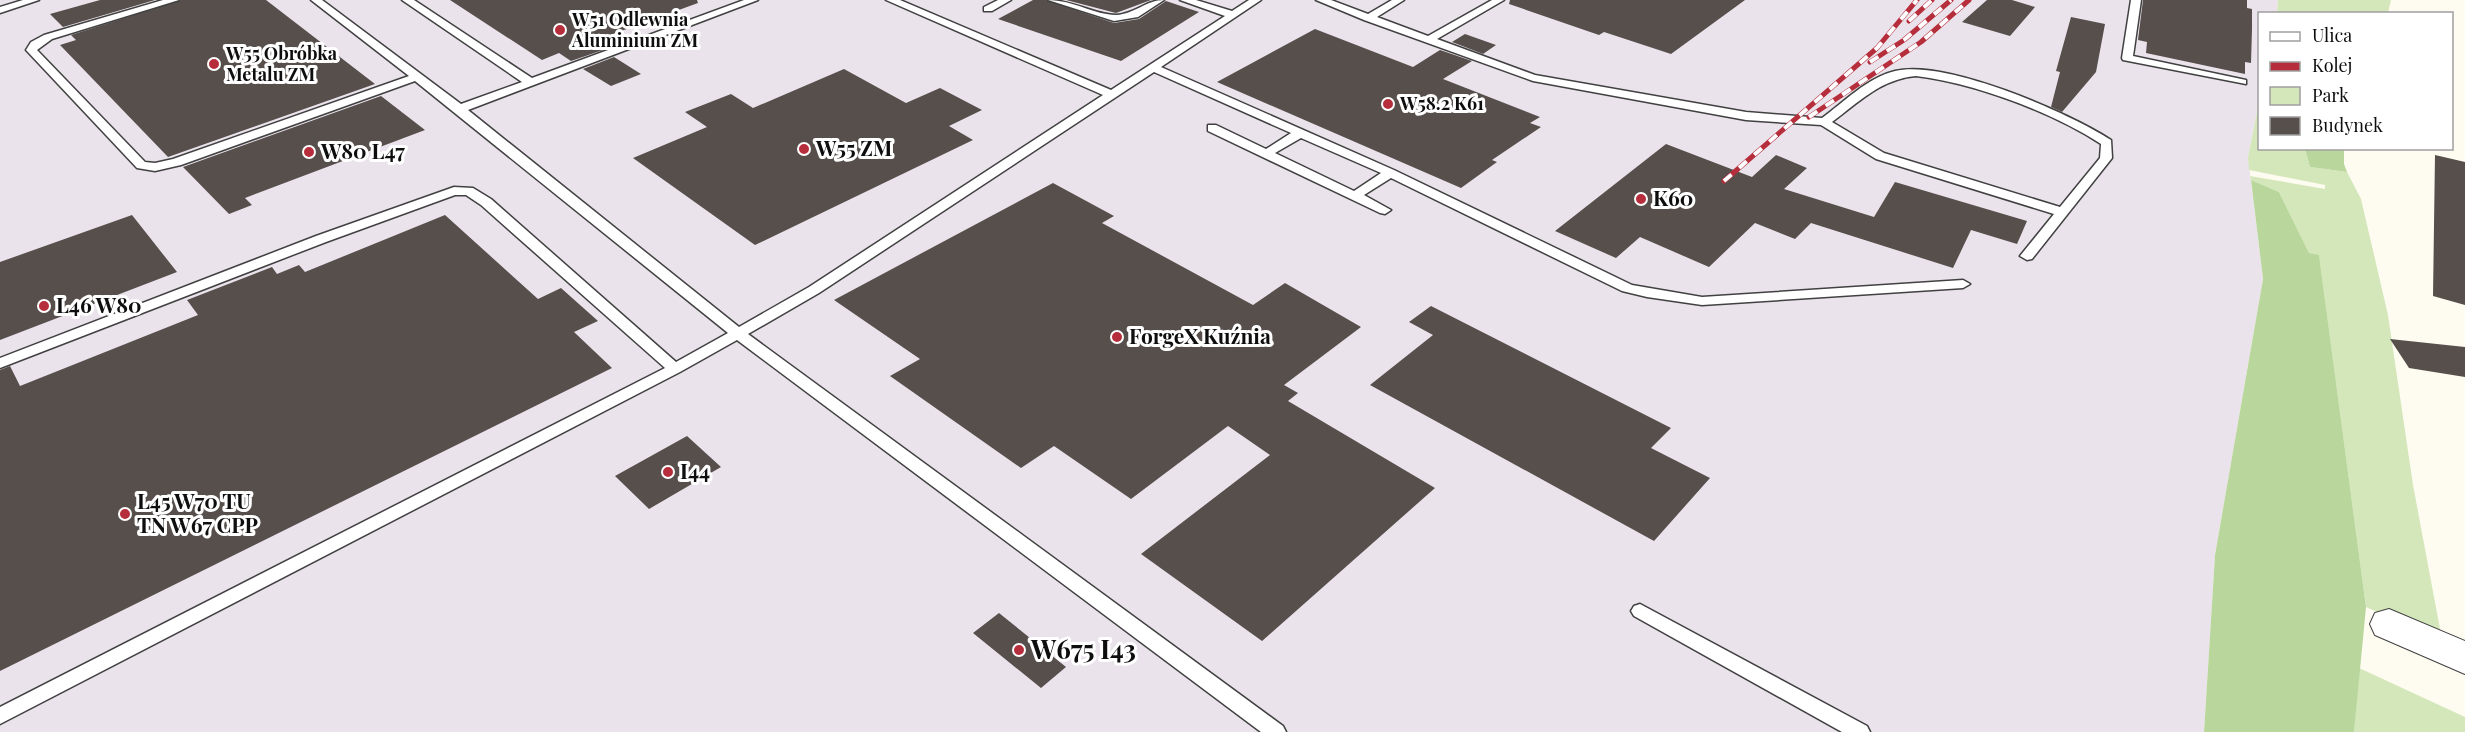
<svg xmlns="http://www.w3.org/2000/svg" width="2465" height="732" viewBox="0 0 2465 732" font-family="'Playfair Display',serif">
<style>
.industrial{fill:#ebe3ec}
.green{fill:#d4e7bb}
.forest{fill:#b9d79c}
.building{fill:#564f4b}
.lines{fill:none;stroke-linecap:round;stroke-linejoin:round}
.lane-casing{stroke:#414141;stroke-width:3}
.street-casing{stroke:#414141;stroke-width:2}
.lane{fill:#fff;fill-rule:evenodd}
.street{fill:#fff;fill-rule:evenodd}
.rail-casing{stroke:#b62e3b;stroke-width:5}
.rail{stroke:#fff;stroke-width:4;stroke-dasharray:10;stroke-linecap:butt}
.poi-dot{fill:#b62e3b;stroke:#fff;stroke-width:2}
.labels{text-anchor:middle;stroke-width:6;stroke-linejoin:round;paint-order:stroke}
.far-poi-label{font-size:18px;font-weight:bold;fill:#0e0e0e;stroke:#fff;text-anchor:start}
.poi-label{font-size:21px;font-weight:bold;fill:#0e0e0e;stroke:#fff;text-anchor:start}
.near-poi-label{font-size:26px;font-weight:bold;fill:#0e0e0e;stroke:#fff;text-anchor:start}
</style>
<rect width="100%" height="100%" fill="#fefbf0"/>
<path class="industrial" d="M0 0H2278L2277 13 2260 14 2259 102 2248 157 2263 279 2215 555 2204 732H0Z"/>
<path class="green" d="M2278 0H2391L2388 13H2277Z
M2259 102 2260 148 2305 149 2310 167 2347 172 2361 199 2388 315 2413 485 2440 629 2420 631 2366 607 2319 256 2309 253 2279 192 2251 180 2250 176 2325 189V185L2249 170 2248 157Z
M2359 668 2465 717V732H2354Z"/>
<path class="forest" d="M2305 149H2344V164L2347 172 2310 167Z
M2251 180 2279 192 2309 253 2319 255 2366 607 2354 732H2204L2215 555 2263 279Z"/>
<path class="building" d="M100 0H155L63 27 50 14Z
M181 0H266L375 84 168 157 60 45 76 40 71 35Z
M450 0H697L698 3 591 42 603 50 571 61 559 53 542 60Z
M1033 0H1046L1114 23 1139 19 1166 1 1199 12 1121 61 998 19Z
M1066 0H1151L1116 13Z
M1510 0H1745L1671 54 1604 32 1599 35 1509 4Z
M1987 0H2012L2035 7 2010 36 1962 22Z
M2143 0H2247V8L2252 9V29L2251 63 2245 62V74L2146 53 2147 42 2138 40Z
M2071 17 2105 24 2096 72 2062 112 2051 107 2060 72 2056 71Z
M1315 29 1413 67 1440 50 1472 61 1443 79 1540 117 1530 123 1541 127 1492 160 1497 162 1461 188 1217 82Z
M1465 34 1496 45 1483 54 1452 42Z
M614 57 641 74 611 86 583 69Z
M844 69 906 103 940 88 982 110 949 126 973 140 755 245 633 158 707 127 685 112 731 94 753 108Z
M381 96 425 130 245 198 252 205 229 214 183 167Z
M1666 144 1752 177 1776 155 1807 168 1784 189 1874 217 1895 182 2027 221 2017 244 1971 230 1953 268 1811 223 1795 239 1755 223 1709 267 1640 237 1616 258 1555 231Z
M2435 155 2465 162V305L2433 296Z
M1053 183 1114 216 1102 223 1253 305 1285 283 1361 327 1284 385 1298 393 1288 401 1435 488 1262 641 1141 554 1270 455 1228 426 1131 499 1054 446 1021 468 890 376 920 359 834 300Z
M132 215 177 272 0 340V262Z
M445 215 538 299 561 288 598 321 574 332 612 368 0 671V370L10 366 20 386 198 315 187 300 272 267 277 274 299 265 305 272Z
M1431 306 1671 428 1651 448 1710 478 1654 541 1370 385 1433 335 1409 322Z
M2390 339 2465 347V377L2409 368Z
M687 436 721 467 649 509 615 476Z
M999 613 1066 667 1041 688 973 633Z"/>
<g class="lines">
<g class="lane-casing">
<path id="lane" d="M23 0H39L0 13V7Z
M163 0H179L52 39 37 50 145 162 155 163 173 159 409 76 311 0H322L461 104 522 82 402 0H414L532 78 744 0H758L468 110 739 327 809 287 1103 95 886 0H900L1111 90 1225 16 1180 0H1196L1232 11 1249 0H1261L1161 67 1394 170 1632 285 1702 297 1963 280 1970 284 1963 288 1702 305 1647 297 1622 291 1391 178 1364 195 1391 210 1385 214 1380 213 1208 131V125H1216L1266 149 1291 133 1154 72 819 293 748 334 1283 726 1286 732H1261L737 340 680 372 0 724V707L665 368 481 205 466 195H455L326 242 0 368V358L316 236 454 187 473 188 491 199 676 362 728 333 415 81 181 165 155 171 137 168 26 50 31 42 44 35ZM1301 138 1381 173 1354 191 1275 153Z
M998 0H1011L992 11H984V7Z
M1048 0C1073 0 1095 15 1116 15 1135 14 1146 0 1164 0L1138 17 1114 21Z
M1316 0H1331L1368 14 1392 0H1404L1377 17 1428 36 1492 0H1504L1437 39 1535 75 1746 112 1822 118C1844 102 1867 78 1895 71 1945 59 2068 112 2111 140L2112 158 2032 259 2027 260 2020 256 2054 214 1876 159 1821 125 1746 120 1533 81 1364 20ZM1916 76C1974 83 2052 112 2101 144L2100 158 2060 207 1884 153 1832 122C1859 102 1881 79 1916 76Z
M2131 0H2141L2133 56 2246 80V84L2123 60 2122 58Z
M1640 604 1867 726 1870 732H1842L1634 616 1631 611 1634 606Z"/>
</g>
<g class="street-casing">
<path id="street" d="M2389 609 2465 641V674L2375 635 2370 624 2375 613Z"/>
</g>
<use href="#lane" class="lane"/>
<use href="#street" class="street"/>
<g class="rail-casing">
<path id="rail" d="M1909 21 1932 0
M1870 62 1904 40 1951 0
M1809 117 1921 42 1969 0
M1724 181 1877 48 1917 0"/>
</g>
<use href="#rail" class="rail"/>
</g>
<g class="poi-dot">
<circle cx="560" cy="30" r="6"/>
<circle cx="214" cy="64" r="6"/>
<circle cx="1388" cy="104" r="6"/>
<circle cx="804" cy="149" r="6"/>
<circle cx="309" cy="152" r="6"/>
<circle cx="1641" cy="199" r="6"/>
<circle cx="44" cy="306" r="6"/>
<circle cx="1117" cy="337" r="6"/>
<circle cx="668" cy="472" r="6"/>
<circle cx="125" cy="514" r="6"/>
<circle cx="1019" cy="650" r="6"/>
</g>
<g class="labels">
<g class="far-poi-label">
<text x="572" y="26">W51 Odlewnia<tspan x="572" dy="21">Aluminium ZM</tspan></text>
<text x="226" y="60">W55 Obróbka<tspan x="226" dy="21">Metalu ZM</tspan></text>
<text x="1400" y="110">W58.2 K61</text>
</g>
<g class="poi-label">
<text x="816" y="156">W55 ZM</text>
<text x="321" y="159">W80 L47</text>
<text x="1653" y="206">K60</text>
<text x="56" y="313">L46 W80</text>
<text x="1129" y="344">ForgeX Kuźnia</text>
<text x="680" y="479">I44</text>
<text x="137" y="509">L45 W70 TU<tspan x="137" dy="24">TN W67 CPP</tspan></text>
</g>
<g class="near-poi-label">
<text x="1031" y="659">W675 I43</text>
</g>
</g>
<rect x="2258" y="12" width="195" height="138" fill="#ffffff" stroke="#9f9f9f" stroke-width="1.5"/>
<rect x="2270" y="32" width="30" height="9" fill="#ffffff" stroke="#9f9f9f" stroke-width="1.5"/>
<text x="2312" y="42" font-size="18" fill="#0e0e0e">Ulica</text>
<rect x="2270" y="62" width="30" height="9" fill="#b62e3b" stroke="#9f9f9f" stroke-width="1.5"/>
<text x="2312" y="72" font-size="18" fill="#0e0e0e">Kolej</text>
<rect x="2270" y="87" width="30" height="18" fill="#d4e7bb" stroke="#9f9f9f" stroke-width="1.5"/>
<text x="2312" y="102" font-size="18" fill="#0e0e0e">Park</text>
<rect x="2270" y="117" width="30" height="18" fill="#564f4b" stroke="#9f9f9f" stroke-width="1.5"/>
<text x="2312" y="132" font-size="18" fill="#0e0e0e">Budynek</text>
</svg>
